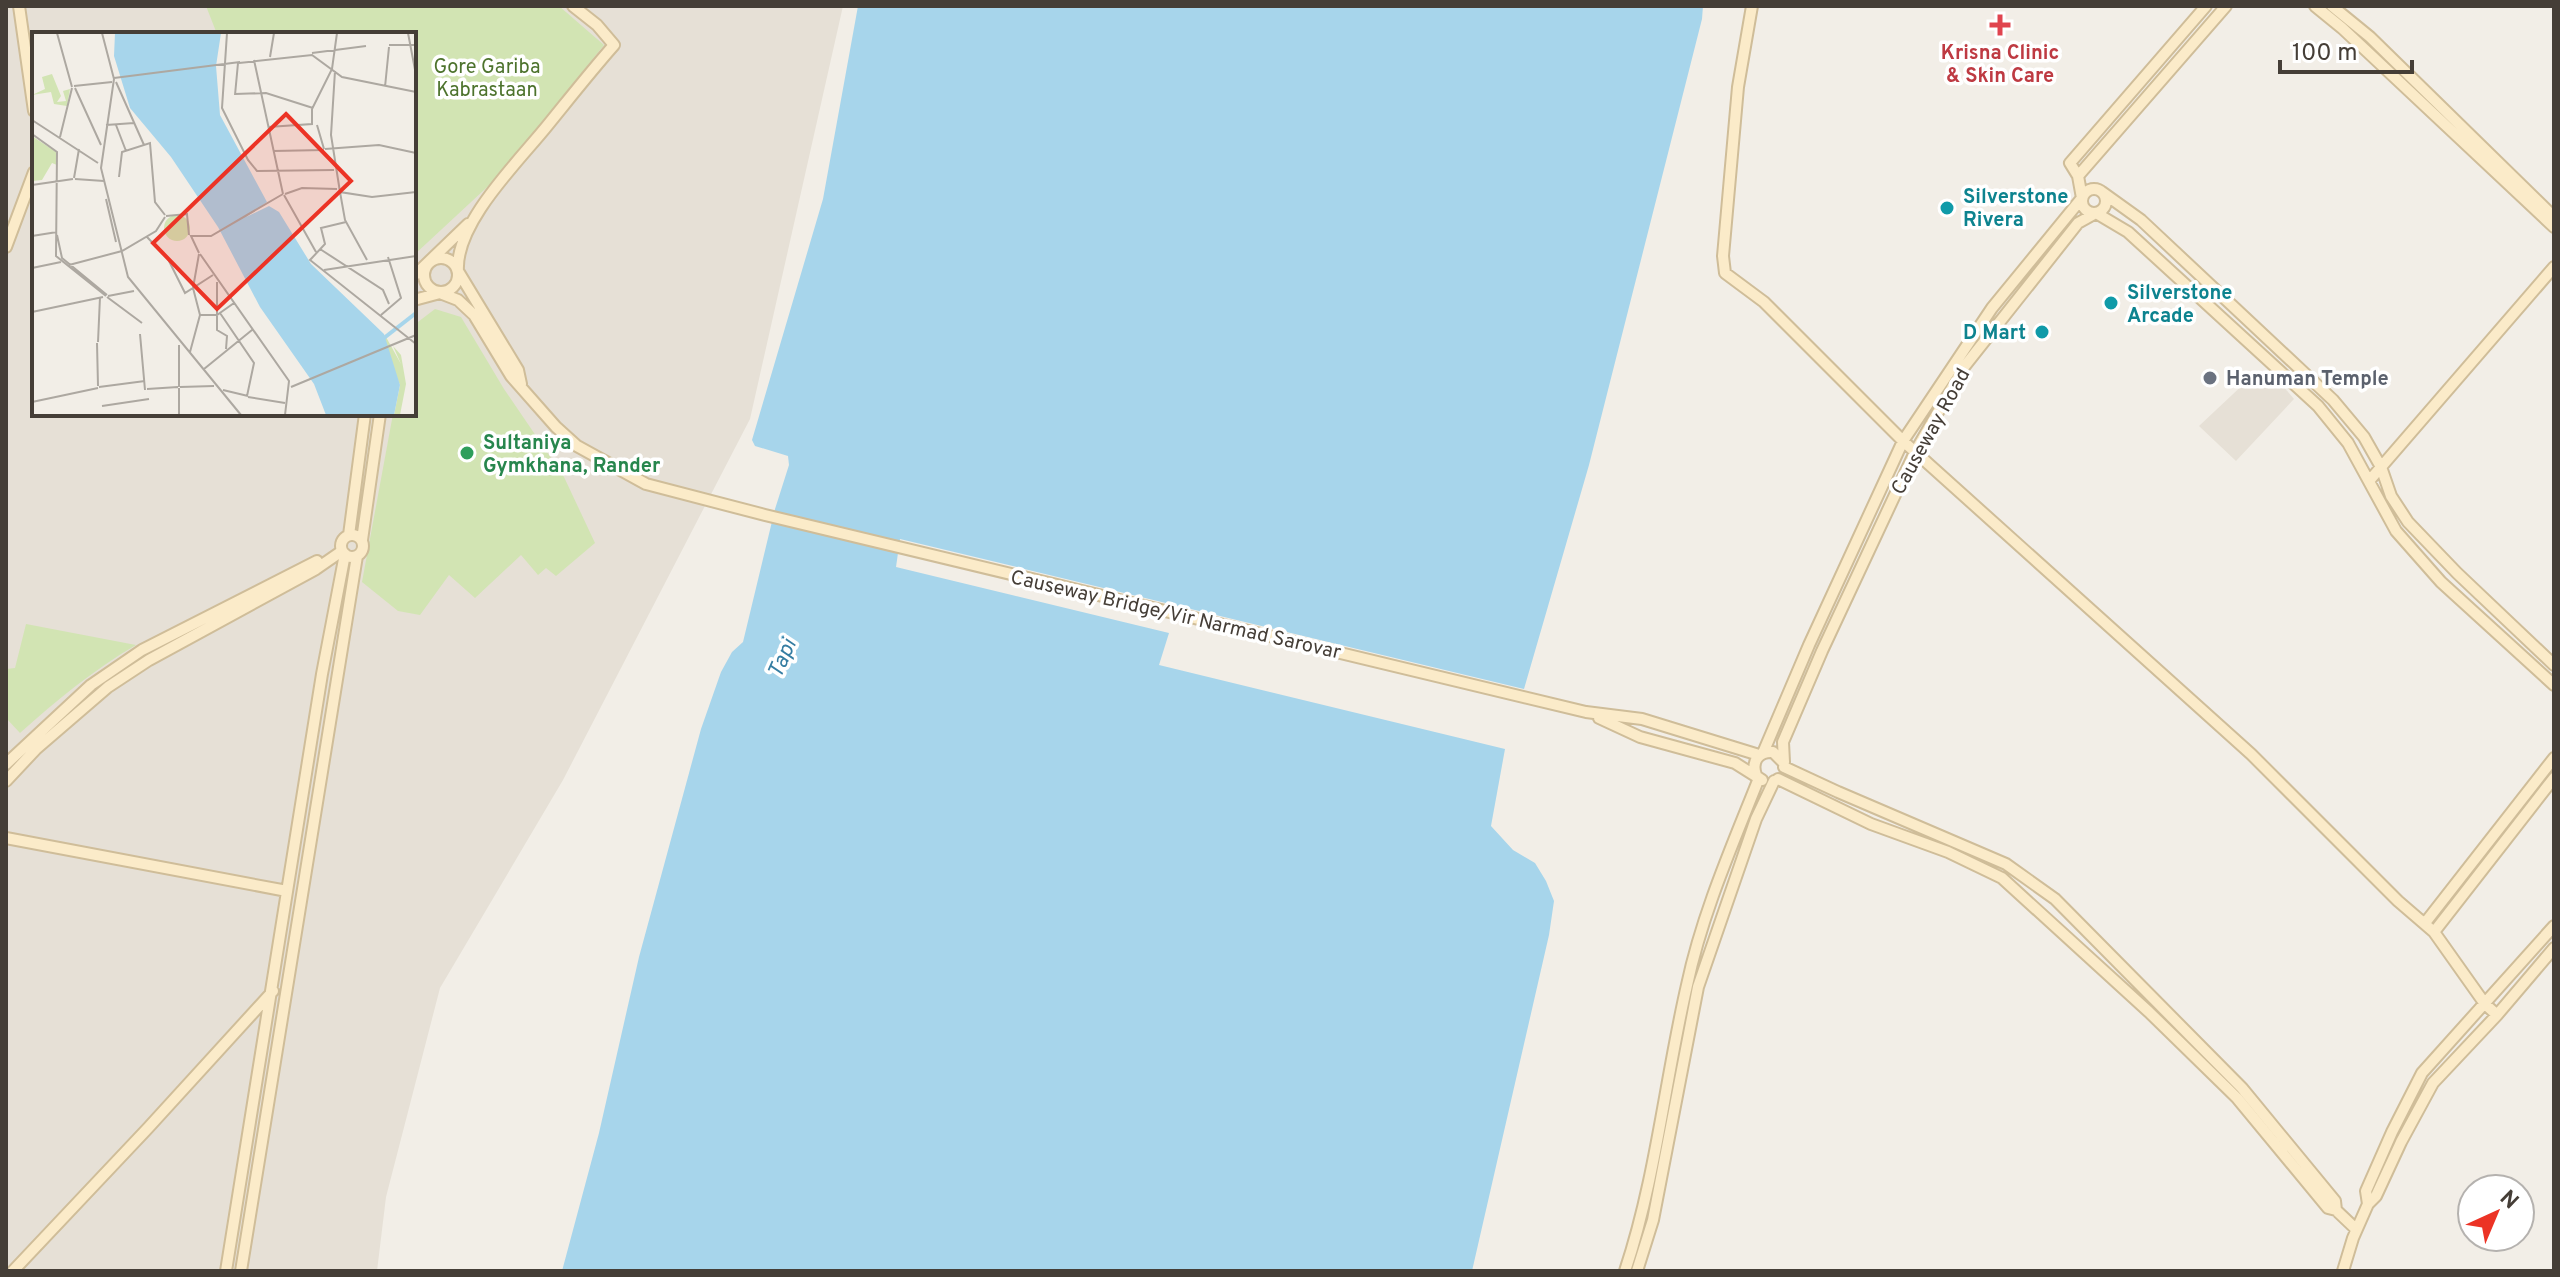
<svg xmlns="http://www.w3.org/2000/svg" width="2560" height="1277" viewBox="0 0 2560 1277" font-family="Overpass,sans-serif">
<style>
.residential{fill:#e6e0d6;fill-rule:evenodd}
.green{fill:#d2e4b3}
.water{fill:#a7d5eb}
.lines{fill:none;stroke-linecap:round;stroke-linejoin:round}
.secondary-casing{stroke:#cfbd99;stroke-width:14}
.secondary{stroke:#fbebc9;stroke-width:10}
.health-dot{fill:#e0444e;stroke:#fff;stroke-width:3}
.culture-dot{fill:#0f9aa8;stroke:#fff;stroke-width:3}
.worship-dot{fill:#6b7280;stroke:#fff;stroke-width:3}
.leisure-dot{fill:#2e9e5b;stroke:#fff;stroke-width:3}
.labels{text-anchor:middle;stroke-width:7;stroke-linejoin:round;paint-order:stroke}
.health-label{font-size:20px;font-weight:bold;fill:#be3a42;stroke:#fff}
.park-label{font-size:20px;fill:#4d732d;stroke:#fff}
.culture-label{font-size:20px;font-weight:bold;fill:#0d838f;stroke:#fff;text-anchor:start}
.worship-label{font-size:20px;font-weight:bold;fill:#5b616d;stroke:#fff;text-anchor:start}
.street-label{font-size:20px;fill:#453e37;stroke:#fff}
.leisure-label{font-size:20px;font-weight:bold;fill:#27864d;stroke:#fff;text-anchor:start}
.water-label{font-size:22px;font-style:italic;fill:#357da2;stroke:#fff}
.inset-river{fill:none;stroke:#a7d5eb;stroke-width:4}
.inset-road{fill:none;stroke:#ada8a1;stroke-width:2}
.view{fill:#ec3325;fill-opacity:0.15;stroke:#ec3325;stroke-width:4}
.inset-edge{fill:none;stroke:#453e37;stroke-width:4}
</style>
<rect width="100%" height="100%" fill="#f2eee7"/>
<path class="residential" d="M6 6H843L750 419 563 780 440 988 386 1197 377 1271H6ZM34 34H414V414H34Z
M2249 379 2263 388 2277 379 2294 399 2236 461 2199 426Z"/>
<path class="green" d="M206 6H559L604 45 498 177 414 255V34H217Z
M435 309 461 317 504 389 564 477 595 543 556 576 546 568 538 575 521 555 475 598 449 575 420 615 398 611 362 582 393 414H414V325Z
M26 624 136 645C93 670 57 700 20 733L6 718V669L15 668Z"/>
<path class="water" d="M858 6H1703L1702 19 1589 465 1524 689 900 539 896 567 1169 633 1159 665 1505 749 1491 826 1513 850 1535 863 1546 881 1554 901 1549 935 1472 1271H562L599 1133 639 957 701 729 721 672 732 652 743 642 775 509 789 465 788 456 755 446 752 440 823 199Z"/>
<g class="lines">
<g class="secondary-casing">
<path id="secondary" d="M19 6 34 111
M1752 6 1738 87 1723 256 1725 273 1764 302 1903 441 2251 754 2398 901 2434 932 2485 1004 2497 1015
M2315 6 2342 28 2554 227
M2332 6 2370 37 2554 217
M2078 176 2226 6
M2082 201a12 12 0 1 1 24 0a12 12 0 1 1-24 0Z
M2102 192 2141 220 2333 400 2364 437 2381 467 2391 496 2408 522 2457 573 2554 665
M6 247 34 172
M424 275a17 17 0 1 1 34 0a17 17 0 1 1-34 0Z
M414 276 468 224
M414 300 440 293 458 300 474 315 511 376 556 427 577 446 646 484 765 515 1586 712 1642 719 1759 755
M521 384 518 370 458 271C455 223 518 162 547 126 569 99 591 71 614 45L597 25 573 6
M2369 481 2554 267
M341 546a11 11 0 1 1 22 0a11 11 0 1 1-22 0Z
M349 535 365 414
M362 540 380 414
M1599 718 1640 737 1735 763 1762 780
M1763 753 1809 645 1903 441 1992 308 2082 198 2078 176 2070 163 2206 6
M1784 762 1783 742 1822 651 1915 452 1964 367 2078 223 2096 213 2128 232 2318 406 2348 443 2396 531 2441 582 2554 685
M6 764 91 685 142 650 317 561
M1784 767 1838 792 2006 864 2055 899 2242 1088 2335 1201 2336 1210
M1756 775C1751 761 1759 751 1773 752L1783 762
M1778 779 1871 824 1948 852 2002 878 2149 1012 2237 1098 2328 1208 2336 1210 2356 1229
M6 781 36 749 108 687 149 660 316 569 342 551
M6 838 287 891
M2425 923 2554 758
M2434 932 2554 778
M2368 1204 2366 1191 2392 1132 2422 1073 2554 926
M13 1271 148 1128 273 991
M226 1271 322 674 345 554
M241 1271 357 556
M1625 1271C1656 1178 1665 1080 1687 985 1702 914 1732 846 1759 778
M1637 1271 1653 1220 1698 987 1756 819 1774 781
M2343 1271 2353 1238 2368 1204 2376 1196 2401 1142 2433 1083 2497 1015 2554 948"/>
</g>
<use href="#secondary" class="secondary"/>
</g>
<path class="health-dot" d="M1996 13h8v8h8v8h-8v8h-8v-8h-8v-8h8z"/>
<g class="culture-dot">
<circle cx="1947" cy="208" r="8"/>
<circle cx="2111" cy="303" r="8"/>
<circle cx="2042" cy="332" r="8"/>
</g>
<circle class="worship-dot" cx="2210" cy="378" r="8"/>
<circle class="leisure-dot" cx="467" cy="453" r="8"/>
<g class="labels">
<g class="health-label">
<text x="2000" y="59">Krisna Clinic<tspan x="2000" dy="23">&amp; Skin Care</tspan></text>
</g>
<g class="park-label">
<text x="487" y="73">Gore Gariba<tspan x="487" dy="23">Kabrastaan</tspan></text>
</g>
<g class="culture-label">
<text x="1963" y="203">Silverstone<tspan x="1963" dy="23">Rivera</tspan></text>
<text x="2127" y="299">Silverstone<tspan x="2127" dy="23">Arcade</tspan></text>
<text x="2026" y="339" text-anchor="end">D Mart</text>
</g>
<g class="worship-label">
<text x="2226" y="385">Hanuman Temple</text>
</g>
<g class="street-label">
<text transform="translate(1930 431) rotate(-61)" y="7">Causeway Road</text>
<text transform="translate(1176 614) rotate(13)" y="7">Causeway Bridge/Vir Narmad Sarovar</text>
</g>
<g class="leisure-label">
<text x="483" y="449">Sultaniya<tspan x="483" dy="23">Gymkhana, Rander</tspan></text>
</g>
<g class="water-label">
<text transform="translate(781 658) rotate(-66)" y="8">Tapi</text>
</g>
</g>
<g transform="translate(32 32)">
<rect width="384" height="384" fill="#f2eee7"/>
<path d="M20 42 29 64 25 70 34 69 31 59 38 57 35 74 22 72 19 60 0 63 13 57 10 45ZM0 104 24 120 25 133 20 131 10 148 0 149ZM132 196a13 13 0 1 1 26 0a13 13 0 1 1-26 0ZM354 305 369 332 361 314 369 323 374 352 368 383H362L368 353 351 311Z" fill="#d2e4b3"/>
<path d="M83 1H189L184 34 188 83 235 170 214 185 237 174 247 180 279 232 352 302 368 353 362 383H294L282 352 228 275 186 195 139 125 98 76 82 24Z" fill="#a7d5eb"/>
<path class="inset-river" d="M352 306 384 281"/>
<path class="inset-road" d="M25 1 40 55M70 1 82 47 69 136 96 245 209 383M195 1 190 76 216 128 225 139 302 138M376 1 384 43M357 13H384M280 21 334 14M238 25 242 1M222 28 251 162M207 31 280 23 310 45 384 60M303 39 299 103 308 160 340 165 384 160M82 46 208 30M84 50 112 113M42 54 80 50M353 55 357 15M43 56 69 113M203 62 234 61 281 76M203 63 206 31M0 88 66 131M74 93 102 91M84 93 94 119M285 93 292 117M236 95 280 92V77L300 37 305 1M0 102 25 120 24 224 74 264M28 105 40 56M293 117 347 113 384 121M241 119 292 118M87 145 90 120 118 111 123 170 133 183M42 146 47 117M43 147 72 149M0 153 41 147M308 160 313 188 335 228M253 162 270 156 305 157M252 163 284 220M74 167 84 210M134 184 155 182 157 203M314 190 289 196 293 212 278 228 384 312M25 203 30 226 75 263M0 204 25 200M115 205 136 227M288 217 351 258 357 272M167 221 159 204H179L251 162M168 222 257 349 253 383M136 227 153 261 181 243M37 233 90 219 124 199 133 185M0 236 29 230M292 238 384 224M185 250V298L195 304 194 317M76 264 102 259M75 265 110 291M0 280 71 265M188 281 222 331 215 364M167 283H185L202 271M349 283 369 266 356 225M108 302 113 358M66 310 68 265M65 311 66 354M158 320 168 283 161 256 167 222M172 337 220 298M67 355 113 349M147 355V313M148 355 182 354M259 355 384 303M147 356V383M115 357 146 355M191 358 216 364M216 365 253 371M0 370 66 356M70 374 117 367"/>
<path class="view" d="M254 82 319 149 185 277 121 211Z"/>
<rect width="384" height="384" class="inset-edge"/>
</g>
<rect width="2560" height="1277" fill="none" stroke="#453e37" stroke-width="16"/>
<g transform="translate(2496 1213) rotate(44)"><circle r="38" fill="#ffffff" stroke="#b5b2af" stroke-width="2"/>
<path d="M0-6L14 30L0 20L-14 30Z" fill="#ec3325"/>
<text y="-12" font-size="22" font-weight="bold" text-anchor="middle" fill="#453e37">N</text>
</g>
<path d="M2280 60v12h132v-12" fill="none" stroke="#453e37" stroke-width="4"/>
<text x="2292" y="60" font-size="24" fill="#453e37" stroke="#ffffff" stroke-width="6" paint-order="stroke">100 m</text>
</svg>
